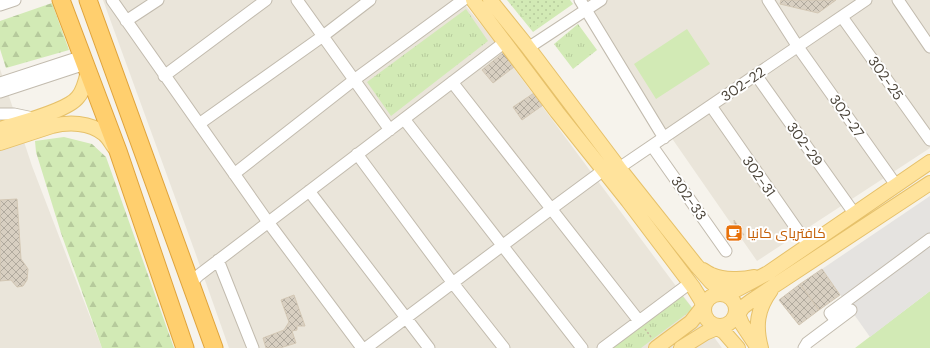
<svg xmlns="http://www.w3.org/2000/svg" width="930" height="348" viewBox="0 0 930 348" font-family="'DM Sans',Cairo,sans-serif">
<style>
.residential{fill:#eae5da}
.grass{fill:#d2eab5}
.forest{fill:url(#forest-firs)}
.park{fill:url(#park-tufts)}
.garden{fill:url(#garden-dots)}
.parking{fill:#e5e3e0}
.building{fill:url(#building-cross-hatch);stroke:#d3c7b4}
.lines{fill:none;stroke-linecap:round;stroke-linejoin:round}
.minor-casing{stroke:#c2bbae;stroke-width:13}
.major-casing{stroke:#e6c16a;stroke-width:16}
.highway-casing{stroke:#e0a43c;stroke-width:19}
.path{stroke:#c4b79f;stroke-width:1.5;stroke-dasharray:2 2;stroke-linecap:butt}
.minor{stroke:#fff;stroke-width:11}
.major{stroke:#ffe39c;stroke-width:14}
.highway{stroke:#ffcf6e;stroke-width:17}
.labels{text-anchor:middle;stroke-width:4;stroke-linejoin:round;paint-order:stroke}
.street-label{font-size:14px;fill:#4b4439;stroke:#fff}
.food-label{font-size:14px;fill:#c56008;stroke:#fff;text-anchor:start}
</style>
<defs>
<pattern id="forest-firs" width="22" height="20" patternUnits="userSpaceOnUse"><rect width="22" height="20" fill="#d2eab5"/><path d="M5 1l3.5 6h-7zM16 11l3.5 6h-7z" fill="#b6ca9c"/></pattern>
<pattern id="park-tufts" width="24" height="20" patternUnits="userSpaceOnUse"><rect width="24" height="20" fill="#d2eab5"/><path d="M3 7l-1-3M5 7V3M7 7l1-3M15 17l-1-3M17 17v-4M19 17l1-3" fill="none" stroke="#b6ca9c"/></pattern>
<pattern id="garden-dots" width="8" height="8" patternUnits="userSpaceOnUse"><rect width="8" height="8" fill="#d2eab5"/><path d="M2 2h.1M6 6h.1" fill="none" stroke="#b6ca9c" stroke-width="1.8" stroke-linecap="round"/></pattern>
<pattern id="building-cross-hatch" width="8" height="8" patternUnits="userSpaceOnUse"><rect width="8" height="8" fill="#d8cfc1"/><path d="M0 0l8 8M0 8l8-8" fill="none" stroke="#b1aa9e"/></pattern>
</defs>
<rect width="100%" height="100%" fill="#f6f3ec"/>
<path class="residential" d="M103 0H461L487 32 722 348H229L195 252Z
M576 0H930V148L757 261Z
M0 69 32 166 102 348H0Z"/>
<path class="grass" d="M687 29 710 64 656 99 634 64Z
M930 291V348H855Z"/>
<path class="forest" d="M52 3 69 50 6 68 0 49V21Z
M64 137 92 144 106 157 174 348H102L61 233 36 152 35 141Z"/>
<path class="park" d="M507 0H570L573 4 533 32Z
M466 9 488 41 391 116 367 82Z
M578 24 597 50 573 69 554 44Z
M681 294 693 309 641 348H609Z"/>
<path class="garden" d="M511 0H565L567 3 533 29Z"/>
<path class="parking" d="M930 196V291L870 337 822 269Z"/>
<path class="building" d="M781 0H836L818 13 780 4Z
M503 53 514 67 493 83 482 70Z
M534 93 543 105 522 120 513 107Z
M17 199 21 259 28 269 27 280 23 286 17 287 11 280 0 281V200Z
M734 220 744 235 735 233Z
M822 269 840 295 819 310 800 284Z
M800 284 819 310 799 325 779 300Z
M294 295 305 326H297V330L292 331 296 343 280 348H266L263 338 284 330 289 322 281 300Z"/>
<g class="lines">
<g class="minor-casing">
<path id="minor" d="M112 0 268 222 362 348
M297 0 390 130
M580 0 664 138
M768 0 798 47 896 185
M898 0 930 47
M0 5 15 0
M842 17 930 140
M126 21 158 0
M528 48 601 0
M756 75 854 213
M164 76 266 0
M452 82 639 321
M0 83 83 56
M0 92 85 64
M711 106 803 238 809 245
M0 114H14L33 118
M404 119 582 348
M199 124 323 36 370 0
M652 146 726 251
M357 154 452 282 504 348
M619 168 866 0
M234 174 354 80 463 0
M309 191 429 348
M218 260 253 348
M191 283 199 275 505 42
M836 321 830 313 930 239
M366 348 551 209 597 175 602 169
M603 348 690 283
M804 348 807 343 851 310"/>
</g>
<g class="major-casing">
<path id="major" d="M473 0 557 112 628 201 693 287 701 300 704 309
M490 0 527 46 619 168 696 265 711 282 726 295
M0 129C18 123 68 111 78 97 84 90 86 80 88 71
M0 143 52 126C68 122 90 122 104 134 108 137 111 143 114 147
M703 270C706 272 709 274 712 275 723 280 743 280 754 277
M704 310a16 16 0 1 1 32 0a16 16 0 1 1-32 0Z
M721 294 736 290 768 273 930 162
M737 312 742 324 758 348
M736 317 743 307 751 301 930 183
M714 326 724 332 738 348
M656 348 691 322 705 304
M681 348 705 333 719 327
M761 348C755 326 757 309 771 290"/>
</g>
<g class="highway-casing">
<path id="highway" d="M61 0 118 151 185 348
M88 0 214 348"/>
</g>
<path class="path" d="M645 329 651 337"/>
<use href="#minor" class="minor"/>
<use href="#major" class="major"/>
<use href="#highway" class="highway"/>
</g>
<defs>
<g id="cafe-square" transform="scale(0.9)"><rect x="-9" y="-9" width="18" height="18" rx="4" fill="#e8710a" stroke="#fff"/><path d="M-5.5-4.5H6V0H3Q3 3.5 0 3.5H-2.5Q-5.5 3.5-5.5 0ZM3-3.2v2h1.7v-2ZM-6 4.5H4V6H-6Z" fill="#fff"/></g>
</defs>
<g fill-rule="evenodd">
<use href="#cafe-square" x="734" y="233"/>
</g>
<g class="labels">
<g class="street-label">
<text transform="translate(886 78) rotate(55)" y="5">302-25</text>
<text transform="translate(743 84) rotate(-34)" y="5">302-22</text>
<text transform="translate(847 116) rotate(55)" y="5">302-27</text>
<text transform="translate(805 144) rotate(54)" y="5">302-29</text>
<text transform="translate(759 176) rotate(55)" y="5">302-31</text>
<text transform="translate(689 198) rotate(55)" y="5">302-33</text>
</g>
<g class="food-label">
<text x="747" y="238">کافتریای کانیا</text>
</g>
</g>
</svg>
